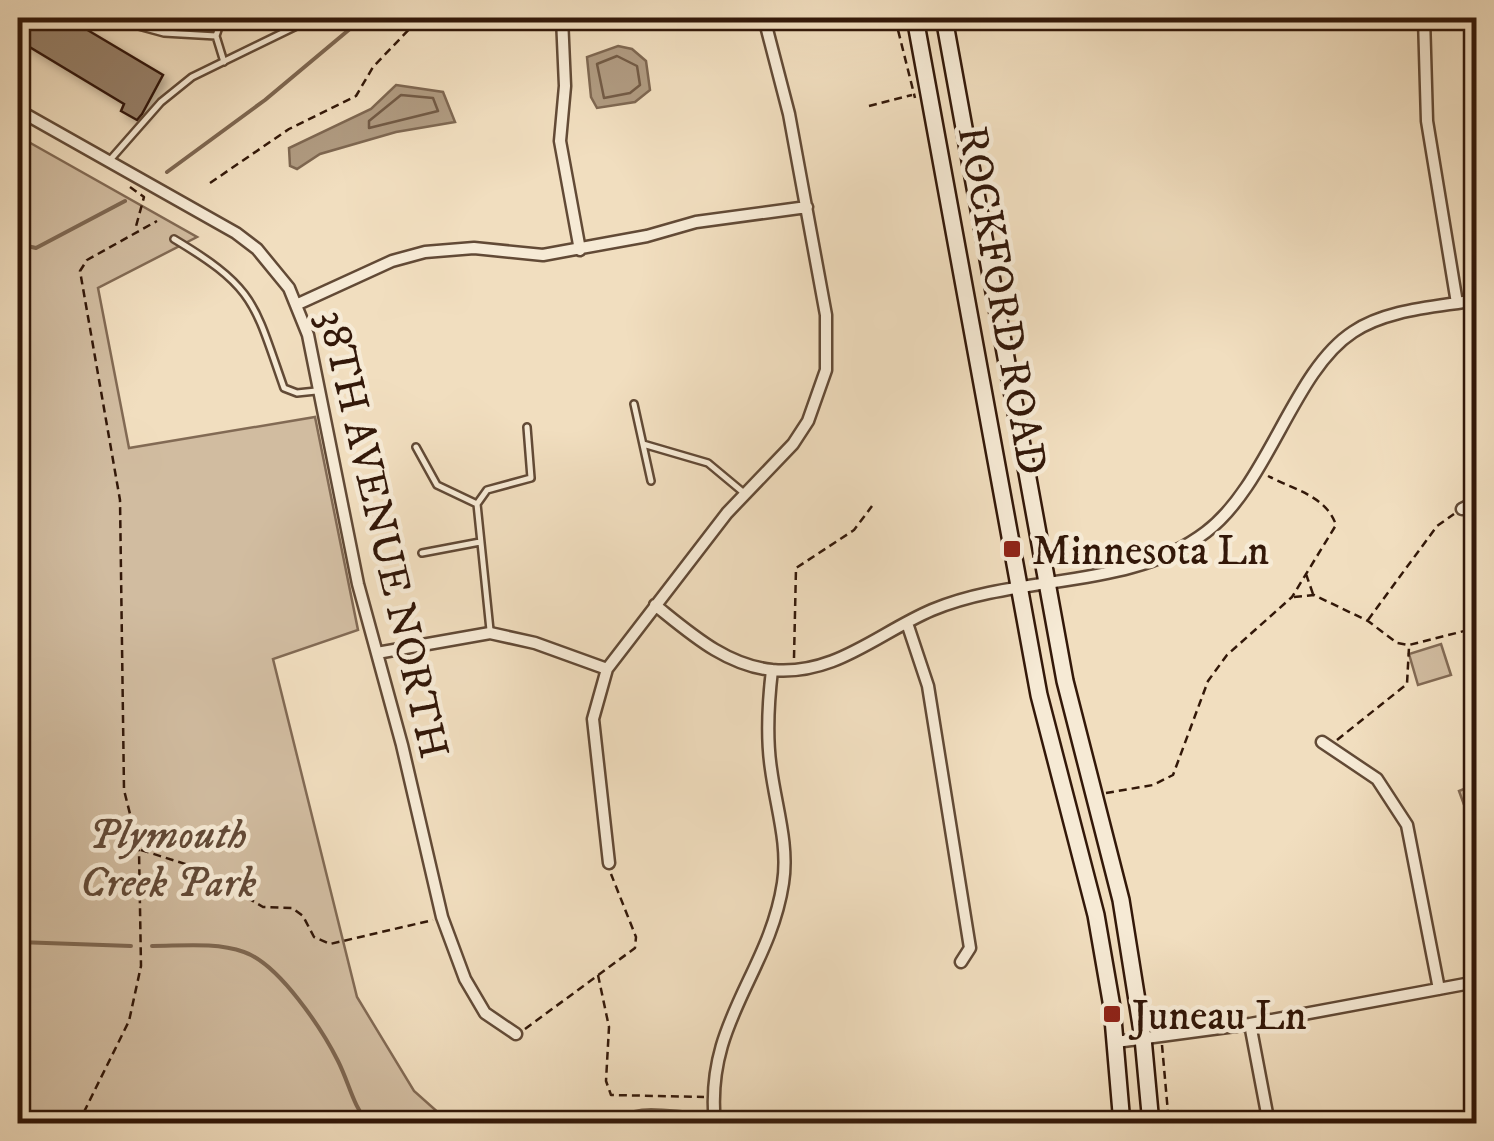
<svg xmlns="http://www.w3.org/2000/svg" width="1494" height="1141" viewBox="0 0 1494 1141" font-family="'IM FELL DW Pica',serif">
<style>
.green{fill:#d1bca0;stroke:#826a54;stroke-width:2.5}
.water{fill:#b09b81;stroke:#7e6751;stroke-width:2.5}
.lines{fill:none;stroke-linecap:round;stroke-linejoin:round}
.shore{stroke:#725a45;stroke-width:2.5}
.stream{stroke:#7e6751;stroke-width:4}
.building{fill:#967f68;stroke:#331809;stroke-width:2.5;filter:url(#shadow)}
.lane-casing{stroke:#624a36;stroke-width:10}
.street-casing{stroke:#624a36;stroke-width:15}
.secondary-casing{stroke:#331809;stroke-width:20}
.path{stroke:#331809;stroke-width:2.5;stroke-dasharray:8 5;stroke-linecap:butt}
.lane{stroke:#f6ead5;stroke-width:5}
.street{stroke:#f6ead5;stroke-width:10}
.secondary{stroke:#f6ead5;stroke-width:15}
.poi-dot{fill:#8f2418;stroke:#f6ead5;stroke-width:4}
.labels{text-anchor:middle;stroke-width:9;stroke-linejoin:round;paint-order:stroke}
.street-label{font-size:42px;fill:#331809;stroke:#f6ead5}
.poi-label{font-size:42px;fill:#331809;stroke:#f6ead5;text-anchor:start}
.park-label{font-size:42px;font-style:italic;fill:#624936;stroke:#f6ead5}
</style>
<defs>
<filter id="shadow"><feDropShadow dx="5" dy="5" stdDeviation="5" flood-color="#0004"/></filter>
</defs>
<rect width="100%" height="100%" fill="#f1debf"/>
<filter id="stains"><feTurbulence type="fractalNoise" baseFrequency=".002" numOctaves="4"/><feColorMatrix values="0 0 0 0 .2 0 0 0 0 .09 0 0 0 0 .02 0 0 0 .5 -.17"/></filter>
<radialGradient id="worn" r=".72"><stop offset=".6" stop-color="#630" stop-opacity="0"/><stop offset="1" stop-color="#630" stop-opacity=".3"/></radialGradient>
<path class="green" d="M18 136 197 237 98 288 129 448 315 417 358 630 273 659 357 997 414 1091 450 1123H18Z
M1441 644 1451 675 1418 685 1409 654Z
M1476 784V822L1471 824 1459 791Z"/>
<path class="water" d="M618 46 632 49 646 61 650 90 635 102 597 108 591 97 587 57Z
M396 85 443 92 455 122 396 132 320 154 297 169 290 166 289 148 371 109Z"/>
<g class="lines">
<path class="shore" d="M617 56 637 66 640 85 630 93 604 98 597 64Z
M401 95 433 98 438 111 369 128V121Z"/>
<path class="stream" d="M167 172 265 100 363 18
M18 244 36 248 125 201
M18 942 131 946
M152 946C182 946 215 942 244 952 279 964 322 1029 338 1061 349 1083 353 1105 368 1124
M610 1124C634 1103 663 1111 693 1113"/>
</g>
<path class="building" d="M18 18H77L74 22 163 75 142 114 137 120 121 111 124 104 18 40Z"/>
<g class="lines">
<g class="lane-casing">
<path id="lane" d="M109 18 164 33 216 36
M222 18 216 36 224 62
M110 160 161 102 192 77 313 18
M174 239C256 288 254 303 284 388L297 393 316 391
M634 404 651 481
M643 444 708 463 744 493
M416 447 437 485 477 504
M422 553 480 542
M490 630 477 504 487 490 531 478 527 427"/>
</g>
<g class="street-casing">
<path id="street" d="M562 18 565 86 560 141 580 250
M1424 18 1427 121 1457 303
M18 110 236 233 257 249 289 288 308 335 358 584 402 745 442 917 465 979 485 1013 516 1034
M298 304 392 261 425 252 474 248 543 255 647 236 696 222 807 207
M1462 509 1476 502
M655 605C690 633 725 665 772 670 835 676 878 633 932 610 1020 573 1129 591 1206 532 1269 484 1293 371 1353 332 1387 309 1437 307 1476 300
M907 623 928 686 970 948 961 962
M377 653 490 633 535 643 607 669
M1322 742 1377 779 1407 825 1439 989
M609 863 593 719 607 669 727 513 793 444 808 421 826 370V315L789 114 764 18
M1250 1024 1269 1124
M1116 1042 1250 1024 1476 982
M715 1124C704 1023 769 974 783 883 789 845 776 807 771 769 766 736 768 704 772 670"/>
</g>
<g class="secondary-casing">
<path id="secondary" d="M915 18 1039 695 1096 915 1112 1007 1122 1124
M944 18 1065 681 1121 900 1143 1038 1151 1124"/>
</g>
<path class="path" d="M895 18 915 98
M869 106 912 95
M210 183 289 129 356 96 373 67 420 18
M130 187 144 197 135 230
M1306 574 1313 594
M1294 597 1314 595 1368 621 1397 643 1409 645 1476 628
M1368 620 1437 526 1454 514
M794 658 796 568 854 530 872 506
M1337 740 1407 684 1409 647
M1106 793 1153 785 1173 775 1208 681 1227 655 1292 597 1336 525C1326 496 1295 490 1268 476
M141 850 198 868 263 907 292 908 303 916 314 937 330 944 433 920
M598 975 609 1027 606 1081 611 1095 704 1097
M525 1029 635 948 636 937 611 874
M1162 1045 1169 1124
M78 1124 129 1021 141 966 139 850 124 790 120 500 80 271 87 260 157 221"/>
<use href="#lane" class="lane"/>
<use href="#street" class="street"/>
<use href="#secondary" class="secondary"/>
</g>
<g class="poi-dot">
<rect x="1002" y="539" width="20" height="20" rx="5"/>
<rect x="1102" y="1004" width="20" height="20" rx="5"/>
</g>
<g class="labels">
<g class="street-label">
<text transform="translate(1004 300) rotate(80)" y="15">ROCKFORD ROAD</text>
<text transform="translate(385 534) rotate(77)" y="15">38TH AVENUE NORTH</text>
</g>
<g class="poi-label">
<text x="1032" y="564">Minnesota Ln</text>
<text x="1132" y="1029">Juneau Ln</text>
</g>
<g class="park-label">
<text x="168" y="848">Plymouth<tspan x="168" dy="48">Creek Park</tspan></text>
</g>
</g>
<rect width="1494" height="1141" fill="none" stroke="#f1debf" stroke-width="60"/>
<rect x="20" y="20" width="1454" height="1101" fill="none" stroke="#331809" stroke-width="5"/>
<rect x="30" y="30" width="1434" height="1081" fill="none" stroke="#331809" stroke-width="2.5"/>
<rect width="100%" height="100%" filter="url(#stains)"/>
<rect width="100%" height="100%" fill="url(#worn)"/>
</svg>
